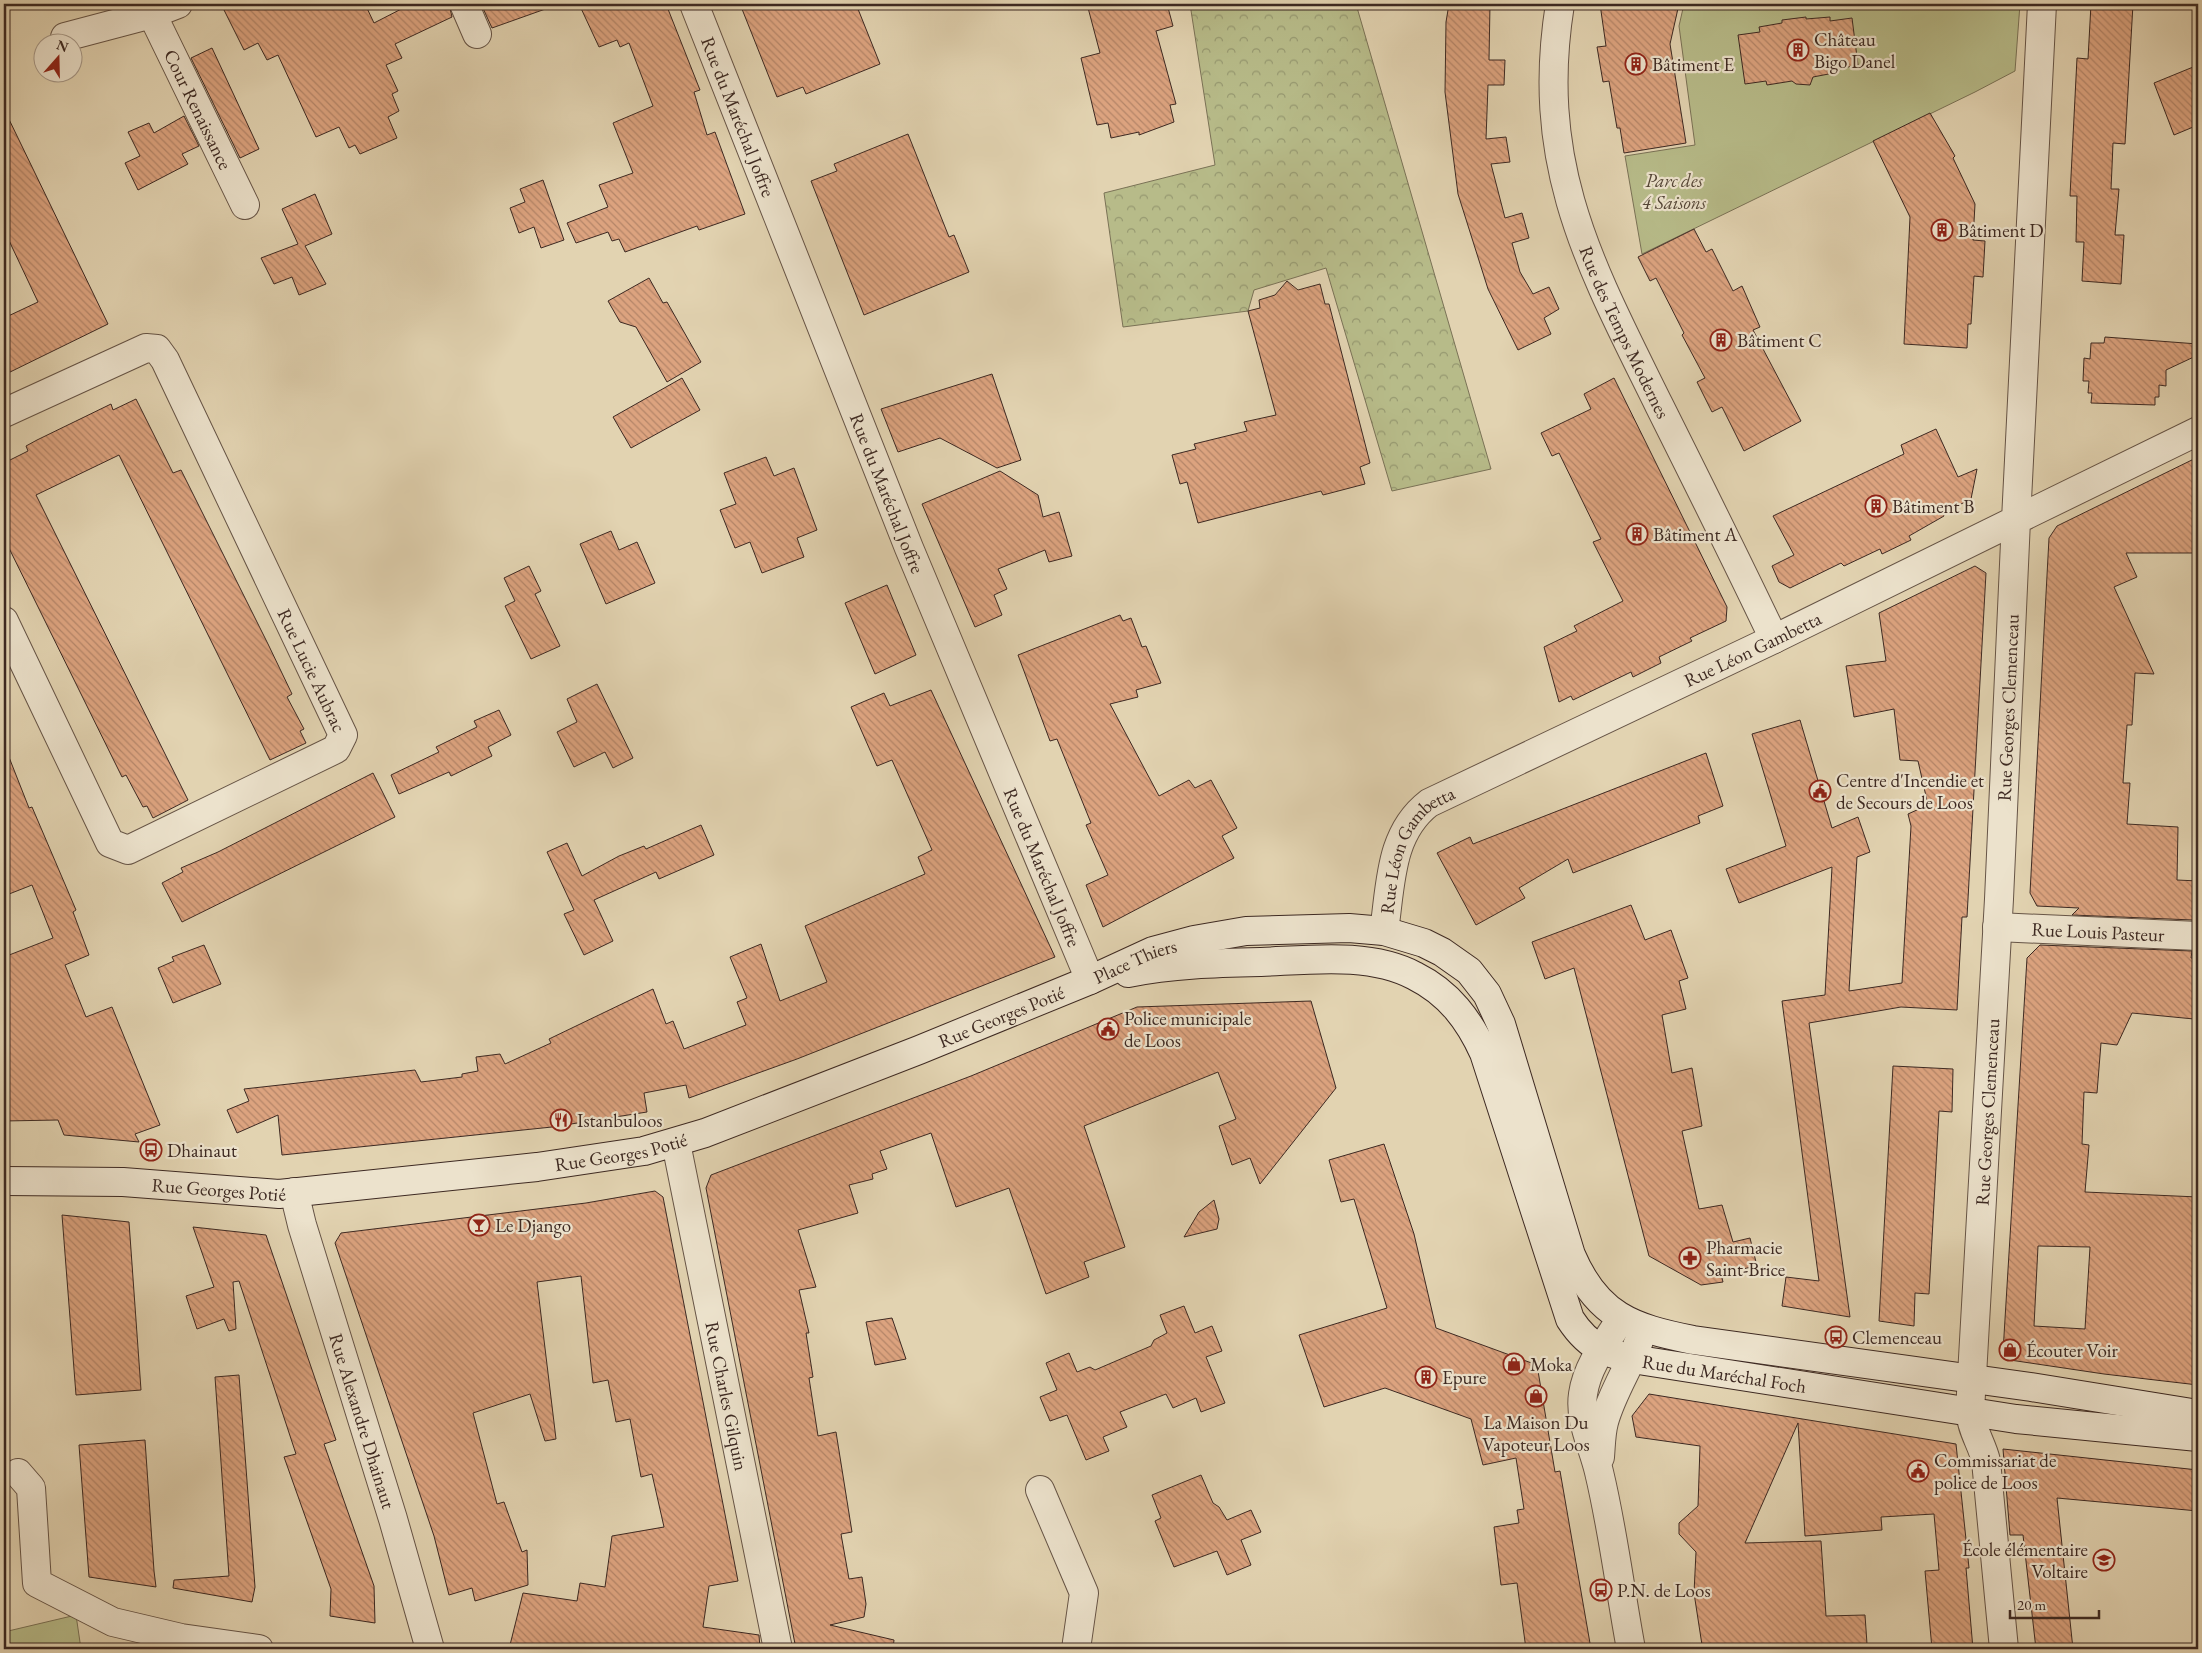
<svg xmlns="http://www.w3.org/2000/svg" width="2202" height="1653" viewBox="0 0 2202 1653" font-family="'EB Garamond',serif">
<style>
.green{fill:#b7bb89;stroke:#7a7256}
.forest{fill:url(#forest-crowns);stroke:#7a7256}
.building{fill:url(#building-back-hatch);stroke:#3d2922;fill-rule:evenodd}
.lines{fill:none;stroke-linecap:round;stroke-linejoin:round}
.minor-casing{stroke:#665446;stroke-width:30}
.tertiary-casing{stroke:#665446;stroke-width:30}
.secondary-casing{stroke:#3d2922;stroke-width:30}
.minor{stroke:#ece2cc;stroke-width:28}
.tertiary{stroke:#ece2cc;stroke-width:28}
.secondary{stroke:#ece2cc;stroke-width:28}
.labels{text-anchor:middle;stroke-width:4.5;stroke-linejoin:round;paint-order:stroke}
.poi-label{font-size:19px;fill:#3d2922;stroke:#ece2cc;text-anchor:start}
.street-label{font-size:19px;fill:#3d2922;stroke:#ece2cc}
.park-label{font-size:19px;font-style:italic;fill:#554637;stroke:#ece2cc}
</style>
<defs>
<pattern id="forest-crowns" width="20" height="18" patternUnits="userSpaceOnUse" patternTransform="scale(1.25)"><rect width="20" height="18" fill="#b7bb89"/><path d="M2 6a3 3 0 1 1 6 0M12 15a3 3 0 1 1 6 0" fill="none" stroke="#969870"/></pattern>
<pattern id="building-back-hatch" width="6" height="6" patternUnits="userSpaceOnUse" patternTransform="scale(1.25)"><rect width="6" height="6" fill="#dca37f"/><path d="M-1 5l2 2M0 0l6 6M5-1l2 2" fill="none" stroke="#b48568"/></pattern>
</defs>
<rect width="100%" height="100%" fill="#e2d3b1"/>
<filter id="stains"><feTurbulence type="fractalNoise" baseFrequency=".004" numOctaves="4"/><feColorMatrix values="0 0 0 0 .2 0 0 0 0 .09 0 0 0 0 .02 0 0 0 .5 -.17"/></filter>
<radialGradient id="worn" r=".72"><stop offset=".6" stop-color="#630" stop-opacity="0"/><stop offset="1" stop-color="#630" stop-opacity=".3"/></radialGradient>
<path class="green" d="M1684 4H2020L2015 71 1975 92 1642 254 1625 156 1695 145 1679 26Z
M76 1615 81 1649H4V1632Z"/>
<path class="forest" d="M1190 4H1356L1491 469 1392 491 1326 268 1254 290 1248 311 1123 327 1104 193 1215 165Z"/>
<path class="building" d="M221 4H365L374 23 411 4H449L452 17 395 44 402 58 386 65 398 91 392 94 399 111 388 117 397 138 360 154 355 145 349 148 339 127 316 137 278 55 267 60 258 43 244 50Z
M481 4H551V7L492 28Z
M579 4H666L700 90 694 92 707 135 715 132 745 214 699 230 697 226 625 252 619 239 612 241 608 232 576 243 567 223 608 207 599 185 633 173 613 123 653 106 629 43 620 47 617 40 599 47Z
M740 4H856L880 64 806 94 803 87 777 97Z
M1087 4H1167L1173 26 1156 31 1176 104 1170 105 1174 122 1139 135V132L1111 138 1108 123 1097 125 1081 58 1100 53Z
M1449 4H1490L1489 60H1505L1504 85H1488L1486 139 1506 137 1510 162 1491 164 1505 218 1522 213 1529 238 1512 243 1520 272 1533 294 1549 287 1559 309 1544 318 1551 334 1518 350 1488 289 1458 194 1445 92 1446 22Z
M1600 4H1679L1670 44 1686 143 1624 153 1620 128H1617L1609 81 1603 82 1597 47 1606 46Z
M2091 4H2133L2125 144 2113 143 2112 167 2111 189H2119L2115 235H2124L2121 284 2082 281 2084 242H2076L2077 196H2070L2077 58 2088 59Z
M1806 17V19L1830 17V21L1852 18 1858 65 1838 69 1839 72 1813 77 1810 85 1796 84 1792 81 1767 85 1766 81 1745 84 1738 35 1760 32 1759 27 1782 23V20Z
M212 48 259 149 240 158 191 58Z
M2198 65V125L2174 135 2154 83Z
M4 109 108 324 4 375V318L38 302 4 230Z
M1930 113 1955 156 1953 158 1975 204 1973 240 1985 241 1983 277 1974 276 1971 324H1968L1967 348 1904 344 1910 217 1873 141Z
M184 116 199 146 182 154 188 164 138 190 125 163 140 156 128 132 149 123 154 133Z
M908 134 949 237 954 235 969 272 864 315 811 181 837 171 834 164Z
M543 180 564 240 541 248 534 227 519 233 510 208 525 202 520 189Z
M315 194 332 234 305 246 326 284 299 295 292 277 274 284 261 258 298 244 282 209Z
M1694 229 1706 252 1712 249 1733 291 1742 286 1760 327 1753 330 1801 421 1744 451 1722 407 1712 412 1697 382 1705 378 1682 335 1684 333 1656 278 1650 281 1638 257Z
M649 278 663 303 667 302 701 362 667 382 636 327 620 322 608 301Z
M1287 281 1298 290 1320 284 1325 304H1329L1370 463 1360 467 1365 484 1323 495 1321 491 1198 523 1187 482 1180 484 1172 455 1196 449 1194 444 1247 431 1244 422 1276 415 1248 311 1260 308 1259 300 1275 295Z
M2105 337 2198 344V355L2166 370V386L2159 385V397H2155V405L2091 403 2092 393H2088L2089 381H2083L2084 358 2090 359 2091 343H2104Z
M992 374 1021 460 997 468 940 438 898 452 881 409Z
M682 378 700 410 631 448 613 417Z
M1614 378 1727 607 1726 621 1690 638 1692 641 1659 657 1661 663 1633 677 1631 672 1573 700 1571 696 1559 702 1544 647 1577 631 1574 626 1623 601 1593 542 1601 539 1559 453 1552 456 1541 433 1591 409 1584 394Z
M136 399 173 473 181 470 268 644 292 694 287 697 304 729 300 731 306 743 270 760 119 455 36 495 188 800 153 818 147 806 143 807 126 775 122 777 4 538V463L28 451 26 446 37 440 111 404 113 410Z
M1936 429 1958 477 1977 469 1971 499 1943 513 1944 516 1909 536 1911 540 1882 554 1880 549 1844 566 1841 563 1790 588 1779 582 1772 566 1794 555 1773 516 1904 454 1901 445Z
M766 457 774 476 794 468 817 530 797 538 804 557 762 573 750 542 735 548 720 510 736 504 724 473Z
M2198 457V553H2126L2137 577 2114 587 2154 674 2135 673 2132 725H2127L2123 783H2130L2127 824 2178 827 2177 880 2198 881V914H2194L2193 920 2072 915 2079 908 2037 906 2030 893 2049 538 2057 526Z
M1000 471 1038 495 1043 517 1059 512 1072 556 1049 562 1045 550 998 569 1007 589 994 595 1002 615 975 627 922 504Z
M611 531 619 550 637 542 655 583 606 604 580 544Z
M529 566 541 591 535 594 560 646 531 659 505 606 515 601 504 578Z
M1975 566 1986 573 1967 917H1962L1957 1010 1901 1007 1809 1023 1850 1317 1782 1306 1786 1277 1819 1281 1782 1001 1825 995 1832 867 1739 903 1726 869 1786 846 1752 734 1800 720 1832 828 1858 817 1870 852 1857 857 1849 991 1902 983 1911 826 1908 814 1928 805 1918 761 1900 760 1894 709 1854 717 1846 666 1886 661 1879 613Z
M887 585 916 655 875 674 845 603Z
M1120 615 1123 621 1131 618 1142 647 1146 646 1161 683 1136 690 1138 697 1110 704 1159 796 1189 780 1195 788 1211 780 1237 828 1222 836 1234 858 1103 927 1086 885 1108 875 1086 825 1091 823 1057 739 1050 741 1018 655Z
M597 684 633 758 613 768 605 752 574 767 557 732 577 722 567 699Z
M931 690 1055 957 797 1059 689 1098 686 1085 644 1093 647 1112 552 1127 282 1155 278 1115 237 1133 227 1110 249 1101 244 1089 415 1070 421 1082 462 1077V1074L478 1071 476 1057 500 1054 505 1064 551 1043 549 1039 653 989 666 1024 673 1021 684 1049 746 1025 737 1002 747 998 730 957 761 944 780 1001 827 982 805 926 925 874 918 857 932 850 892 760 877 766 851 707 884 693 890 706Z
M499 710 511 735 488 747 492 756 451 776 449 772 399 794 391 775 439 752 436 747 477 727 474 721Z
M5 747 29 808 32 807 76 910 73 912 89 955 65 965 86 1017 112 1007 160 1125 135 1134 139 1142 64 1135 58 1120 4 1121V957L53 938 32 885 4 896Z
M1706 753 1723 806 1698 816 1700 823 1573 873 1568 859 1519 888 1525 898 1476 925 1437 853 1470 837 1473 844Z
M373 773 395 817 182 922 162 883 183 872 181 868 218 852Z
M701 825 714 855 659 879 656 872 594 900 613 941 584 955 564 914 574 910 547 852 567 843 582 876 619 856 644 846 646 849Z
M1631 905 1645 940 1671 930 1688 978 1679 981 1686 1009 1662 1015 1672 1073 1692 1068 1702 1126 1682 1131 1699 1209 1722 1205 1733 1242 1750 1238 1757 1266 1728 1272 1729 1276 1722 1278 1723 1282 1701 1285 1649 1256 1574 968 1545 979 1532 942Z
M204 945 221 984 173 1003 158 968 174 961 172 957Z
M2040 945 2192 951 2191 958H2198V1006H2194V1019L2132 1013 2117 1045 2101 1043 2097 1093 2084 1092 2082 1144 2089 1145 2085 1192 2198 1197V1385L2104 1374 2010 1360 2003 1352 2027 958ZM2038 1246 2090 1247 2085 1329 2034 1326Z
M1311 1001 1336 1088 1260 1184 1250 1158 1232 1165 1219 1126 1236 1119 1218 1072 1084 1126 1125 1247 1084 1262 1089 1277 1046 1294 1009 1188 956 1207 931 1133 880 1151 887 1169 872 1174 873 1179 849 1185 858 1213 798 1230 816 1287 799 1290 809 1333H806L813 1377 809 1378 818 1436 836 1432 852 1532 841 1534 849 1579 862 1577 866 1604 864 1617 830 1625 894 1640 893 1649H796L706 1188 711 1175 971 1076 1137 1007Z
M1893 1066 1953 1069 1952 1112 1939 1111 1929 1294 1915 1293 1914 1326 1879 1321Z
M1384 1144 1414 1234 1436 1328 1537 1365 1555 1472 1560 1471 1591 1649H1526L1517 1583 1501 1585 1494 1527 1519 1523 1517 1510 1524 1509 1516 1458 1483 1465 1471 1419 1385 1388 1324 1407 1299 1335 1387 1308 1354 1199 1341 1202 1329 1160Z
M655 1191 663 1197 738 1581 709 1586 703 1627 759 1635 760 1649H509L523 1593 577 1601 580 1583 605 1587 612 1536 664 1527 652 1474 641 1477 630 1419 616 1422 608 1380 593 1383 581 1276 537 1282 556 1439 545 1441 530 1394 473 1413 497 1504 504 1502 522 1552 527 1550 528 1585 475 1601 472 1588 449 1595 434 1536 335 1243 341 1233 586 1203Z
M1214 1200 1219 1219 1217 1229 1184 1237 1199 1212Z
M62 1215 129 1222 141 1390 76 1395Z
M193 1227 266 1235 336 1440 324 1444 374 1586 375 1623 330 1616 331 1589 284 1457 296 1454 239 1281 233 1282 236 1329 229 1331 224 1319 197 1329 186 1296 214 1287Z
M1184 1306 1195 1333 1212 1326 1222 1351 1206 1357 1225 1403 1201 1412 1196 1398 1173 1408 1166 1394 1120 1412 1127 1427 1103 1437 1109 1451 1086 1460 1067 1415 1050 1421 1040 1397 1057 1390 1046 1363 1069 1353 1077 1372 1090 1367 1095 1370 1151 1346 1154 1340 1167 1333 1160 1315Z
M892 1318 906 1359 875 1365 866 1322Z
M239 1375 255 1587 252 1602 173 1588 174 1580 229 1576 215 1377Z
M1649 1394 1956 1444 1969 1568H1966L1973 1649H1932L1925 1571 1939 1570 1934 1514 1881 1517 1882 1530 1805 1536 1798 1423 1745 1543 1821 1541 1826 1616 1865 1615 1867 1644 1702 1645 1694 1593 1696 1552 1679 1534V1523L1698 1506 1700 1446 1636 1437 1632 1416Z
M145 1440 154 1571 156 1587 89 1577 79 1445Z
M2003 1449 2198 1470V1511L2057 1498 2073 1649H2036L2023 1535H2010Z
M1201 1475 1213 1503 1219 1507 1227 1520 1251 1510 1261 1532 1241 1540 1251 1565 1227 1575 1217 1551 1174 1567 1155 1521 1161 1518 1152 1495Z"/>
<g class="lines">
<g class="minor-casing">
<g id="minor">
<path d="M464 4 477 34"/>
<path id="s1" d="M1560 4C1534 166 1590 265 1659 405 1698 483 1737 561 1774 639"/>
<path id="s2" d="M152 14 245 205"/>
<path d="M65 37 152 14 178 4"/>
<path id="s3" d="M4 413 146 348 157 349 165 360 343 735 336 749 128 850 110 843 4 621"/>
<path id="s4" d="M1997 927 2198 936"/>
<path id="s5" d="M676 1143 778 1649"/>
<path id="s6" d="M294 1192 302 1225 393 1519 430 1649"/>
<path d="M18 1473 31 1488 37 1583 113 1622 181 1638 259 1649"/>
<path d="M1040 1490 1084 1593 1076 1649"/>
<path id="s7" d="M2004 1649 1986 1461C1982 1444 1971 1429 1970 1411L1999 899 2016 520 2198 431"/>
</g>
</g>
<g class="tertiary-casing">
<g id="tertiary">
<path id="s8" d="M694 4 909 548 1090 980"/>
<path id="s9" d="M1384 931C1391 885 1389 834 1429 803L1774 639 2016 520 2042 4"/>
<path d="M1621 1319C1606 1342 1587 1366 1583 1394 1579 1421 1593 1446 1599 1472 1613 1530 1620 1590 1631 1649"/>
<path d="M1600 1457C1601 1445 1601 1433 1604 1422 1613 1389 1634 1361 1643 1329"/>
</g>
</g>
<g class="secondary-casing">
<g id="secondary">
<path id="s10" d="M1128 973C1172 964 1217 963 1261 962 1310 960 1370 952 1415 976 1449 993 1469 1020 1484 1053L1570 1319C1590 1350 1610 1355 1645 1361L2016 1419 2198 1437"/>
<path id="s11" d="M4 1181 123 1182 279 1194 537 1167 644 1151 705 1133 919 1050 1090 980 1153 951 1194 940 1246 931 1349 928 1384 931 1424 943 1442 952 1469 971 1487 994 1501 1024 1571 1255C1597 1316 1632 1328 1693 1340L2031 1387 2198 1414"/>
</g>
</g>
<use href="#minor" class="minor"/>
<use href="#tertiary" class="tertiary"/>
<use href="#secondary" class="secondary"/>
</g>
<defs>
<g id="building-ring" transform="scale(1.125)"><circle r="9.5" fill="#ece2cc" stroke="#8f2418" stroke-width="1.5"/><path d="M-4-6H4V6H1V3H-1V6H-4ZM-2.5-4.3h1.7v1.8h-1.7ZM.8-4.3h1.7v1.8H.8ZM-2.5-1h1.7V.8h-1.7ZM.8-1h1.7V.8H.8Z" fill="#8f2418"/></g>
<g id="civic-ring" transform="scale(1.125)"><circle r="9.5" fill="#ece2cc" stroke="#8f2418" stroke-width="1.5"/><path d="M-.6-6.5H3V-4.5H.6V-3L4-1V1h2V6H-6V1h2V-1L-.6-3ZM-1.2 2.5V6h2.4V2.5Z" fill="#8f2418"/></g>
<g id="restaurant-ring" transform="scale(1.125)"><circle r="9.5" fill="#ece2cc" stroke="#8f2418" stroke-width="1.5"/><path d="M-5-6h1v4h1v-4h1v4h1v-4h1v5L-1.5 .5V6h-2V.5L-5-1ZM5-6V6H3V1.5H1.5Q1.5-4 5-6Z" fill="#8f2418"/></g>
<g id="bus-ring" transform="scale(1.125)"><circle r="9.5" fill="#ece2cc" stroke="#8f2418" stroke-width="1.5"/><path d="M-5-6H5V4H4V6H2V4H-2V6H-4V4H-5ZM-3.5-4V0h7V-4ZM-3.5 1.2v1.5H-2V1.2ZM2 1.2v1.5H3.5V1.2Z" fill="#8f2418"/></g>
<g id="bar-ring" transform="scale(1.125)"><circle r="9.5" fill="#ece2cc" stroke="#8f2418" stroke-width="1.5"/><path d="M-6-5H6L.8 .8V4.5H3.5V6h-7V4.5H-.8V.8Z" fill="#8f2418"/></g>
<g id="pharmacy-ring" transform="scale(1.125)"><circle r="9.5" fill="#ece2cc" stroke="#8f2418" stroke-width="1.5"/><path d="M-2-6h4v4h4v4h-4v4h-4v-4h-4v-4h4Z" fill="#8f2418"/></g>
<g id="shop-ring" transform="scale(1.125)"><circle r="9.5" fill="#ece2cc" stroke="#8f2418" stroke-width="1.5"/><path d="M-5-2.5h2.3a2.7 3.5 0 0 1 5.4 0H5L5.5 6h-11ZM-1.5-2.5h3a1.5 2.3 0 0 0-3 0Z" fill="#8f2418"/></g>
<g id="school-ring" transform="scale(1.125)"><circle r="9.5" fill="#ece2cc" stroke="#8f2418" stroke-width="1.5"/><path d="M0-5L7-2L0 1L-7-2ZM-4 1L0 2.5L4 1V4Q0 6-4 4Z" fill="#8f2418"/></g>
</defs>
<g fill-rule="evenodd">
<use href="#building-ring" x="1798" y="50"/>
<use href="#building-ring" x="1636" y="64"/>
<use href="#building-ring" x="1942" y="230"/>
<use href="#building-ring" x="1721" y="340"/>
<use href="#building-ring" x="1876" y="506"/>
<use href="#building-ring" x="1637" y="534"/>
<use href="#civic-ring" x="1820" y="791"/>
<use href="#civic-ring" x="1108" y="1029"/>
<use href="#restaurant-ring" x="561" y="1120"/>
<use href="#bus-ring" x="151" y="1150"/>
<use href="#bar-ring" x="479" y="1225"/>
<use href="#pharmacy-ring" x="1690" y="1258"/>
<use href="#bus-ring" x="1836" y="1337"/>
<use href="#shop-ring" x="2010" y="1350"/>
<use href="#shop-ring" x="1514" y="1364"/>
<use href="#building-ring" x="1426" y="1377"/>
<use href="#shop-ring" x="1536" y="1396"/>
<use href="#civic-ring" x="1918" y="1471"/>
<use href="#school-ring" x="2104" y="1560"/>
<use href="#bus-ring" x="1601" y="1590"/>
</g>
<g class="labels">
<g class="poi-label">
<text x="1814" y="46">Château<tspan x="1814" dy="22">Bigo Danel</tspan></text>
<text x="1652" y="71">Bâtiment E</text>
<text x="1958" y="237">Bâtiment D</text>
<text x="1737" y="347">Bâtiment C</text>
<text x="1892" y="513">Bâtiment B</text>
<text x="1653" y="541">Bâtiment A</text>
<text x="1836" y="787">Centre d'Incendie et<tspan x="1836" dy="22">de Secours de Loos</tspan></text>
<text x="1124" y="1025">Police municipale<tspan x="1124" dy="22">de Loos</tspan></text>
<text x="577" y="1127">Istanbuloos</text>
<text x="167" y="1157">Dhainaut</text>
<text x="495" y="1232">Le Django</text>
<text x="1706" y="1254">Pharmacie<tspan x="1706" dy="22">Saint-Brice</tspan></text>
<text x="1852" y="1344">Clemenceau</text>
<text x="2026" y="1357">Écouter Voir</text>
<text x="1530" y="1371">Moka</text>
<text x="1442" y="1384">Epure</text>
<text x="1536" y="1429" text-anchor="middle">La Maison Du<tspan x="1536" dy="22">Vapoteur Loos</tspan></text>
<text x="1934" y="1467">Commissariat de<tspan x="1934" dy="22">police de Loos</tspan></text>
<text x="2088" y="1556" text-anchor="end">École élémentaire<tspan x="2088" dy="22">Voltaire</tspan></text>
<text x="1617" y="1597">P.N. de Loos</text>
</g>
<g class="street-label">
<text dy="7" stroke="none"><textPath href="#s2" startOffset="106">Cour Renaissance</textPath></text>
<text dy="7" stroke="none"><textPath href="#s8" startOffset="121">Rue du Maréchal Joffre</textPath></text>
<text dy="7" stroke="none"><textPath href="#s1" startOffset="341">Rue des Temps Modernes</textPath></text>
<text dy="7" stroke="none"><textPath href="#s8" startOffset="526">Rue du Maréchal Joffre</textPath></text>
<text dy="7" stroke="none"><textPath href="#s9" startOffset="498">Rue Léon Gambetta</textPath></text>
<text dy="7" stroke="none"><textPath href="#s3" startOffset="524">Rue Lucie Aubrac</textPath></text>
<text dy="7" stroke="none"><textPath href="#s7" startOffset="946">Rue Georges Clemenceau</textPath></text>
<text dy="7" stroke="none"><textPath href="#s9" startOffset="92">Rue Léon Gambetta</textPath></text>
<text dy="7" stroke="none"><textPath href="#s8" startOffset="931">Rue du Maréchal Joffre</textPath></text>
<text dy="7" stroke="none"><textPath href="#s4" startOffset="101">Rue Louis Pasteur</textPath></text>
<text dy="7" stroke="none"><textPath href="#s11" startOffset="1170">Place Thiers</textPath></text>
<text dy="7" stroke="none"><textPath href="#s11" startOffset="1025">Rue Georges Potié</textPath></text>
<text dy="7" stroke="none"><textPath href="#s7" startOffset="541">Rue Georges Clemenceau</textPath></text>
<text dy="7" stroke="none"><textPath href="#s11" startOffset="620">Rue Georges Potié</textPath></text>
<text dy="7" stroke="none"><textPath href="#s11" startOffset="215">Rue Georges Potié</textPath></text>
<text dy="7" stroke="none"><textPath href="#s10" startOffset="845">Rue du Maréchal Foch</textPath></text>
<text dy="7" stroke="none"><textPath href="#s5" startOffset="258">Rue Charles Gilquin</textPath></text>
<text dy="7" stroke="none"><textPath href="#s6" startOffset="239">Rue Alexandre Dhainaut</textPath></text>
</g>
<g class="park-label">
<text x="1674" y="187">Parc des<tspan x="1674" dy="22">4 Saisons</tspan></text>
</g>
</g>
<rect width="2202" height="1653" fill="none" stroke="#e2d3b1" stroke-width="20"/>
<rect x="5" y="5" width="2192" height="1643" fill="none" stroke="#3d2922" stroke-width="2.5"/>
<rect x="10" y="10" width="2182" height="1633" fill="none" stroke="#3d2922"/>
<g transform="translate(58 58) rotate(20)"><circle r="24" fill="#ece2cc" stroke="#a69888"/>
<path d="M0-4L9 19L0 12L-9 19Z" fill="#8f2418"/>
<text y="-8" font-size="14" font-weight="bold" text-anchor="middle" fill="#3d2922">N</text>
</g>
<path d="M2010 1610v8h89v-8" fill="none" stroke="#3d2922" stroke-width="2.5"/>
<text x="2017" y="1610" font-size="15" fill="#3d2922" stroke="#ece2cc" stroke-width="4" paint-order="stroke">20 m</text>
<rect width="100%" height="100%" filter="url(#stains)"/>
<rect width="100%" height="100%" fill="url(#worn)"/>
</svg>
